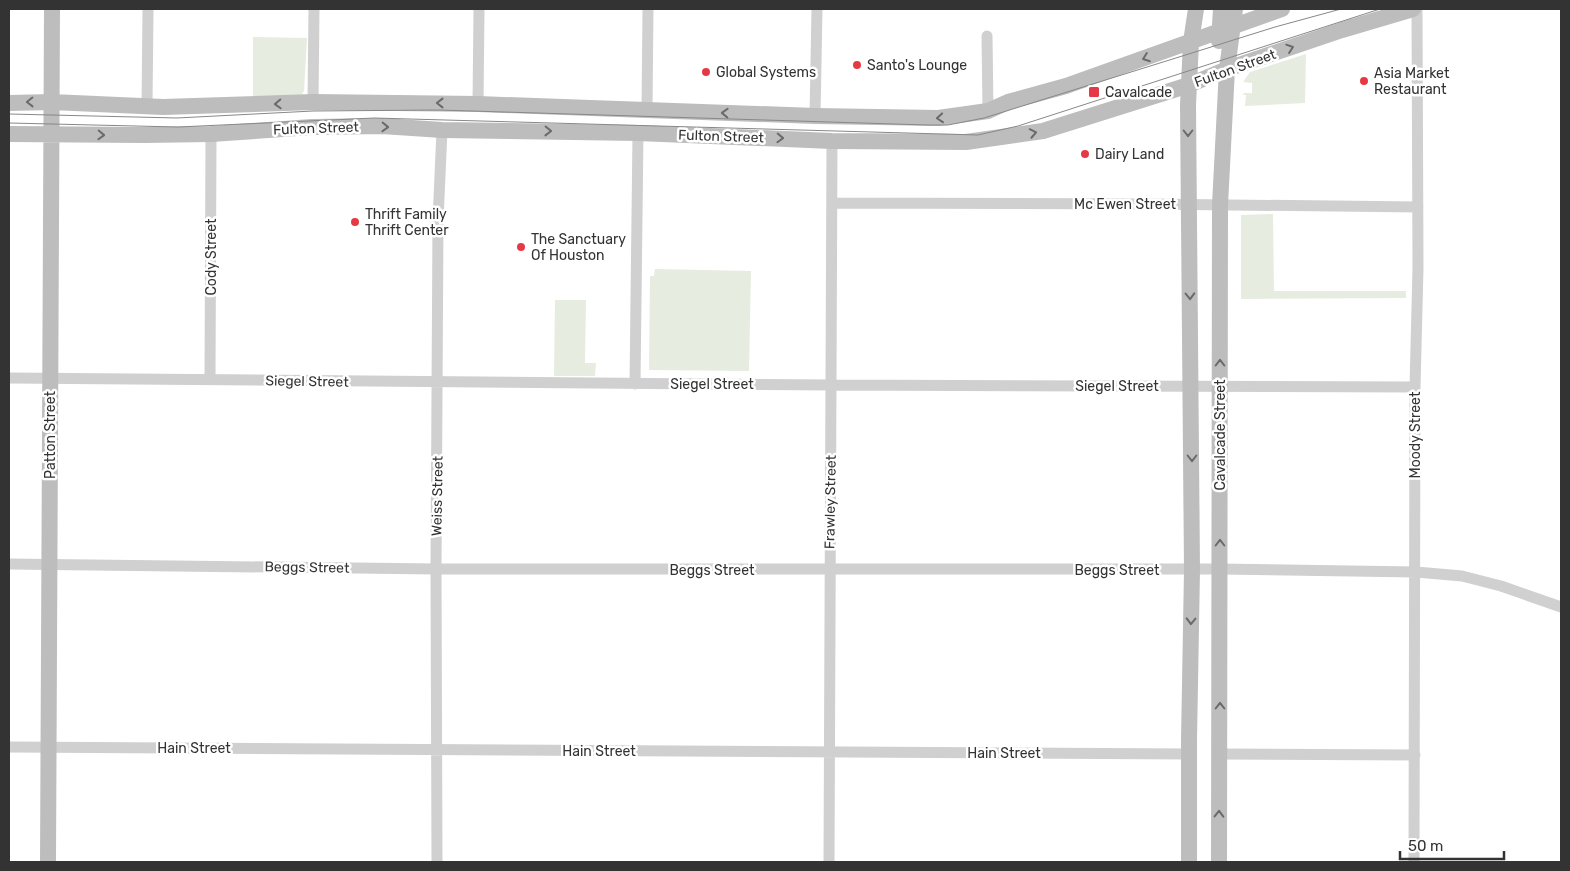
<svg xmlns="http://www.w3.org/2000/svg" width="1570" height="871" viewBox="0 0 1570 871" font-family="Rubik,sans-serif">
<style>
.green{fill:#e6ecdf}
.lines{fill:none;stroke-linecap:round;stroke-linejoin:round}
.street{stroke:#d0d0d0;stroke-width:11}
.secondary{stroke:#bdbdbd;stroke-width:16}
.tram{stroke:#888;stroke-width:1}
.oneway{stroke:#6a6a6a}
.poi-dot{fill:#e63946;stroke:#fff;stroke-width:2}
.labels{text-anchor:middle;stroke-width:5;stroke-linejoin:round;paint-order:stroke}
.poi-label{font-size:14px;fill:#333;stroke:#fff;text-anchor:start}
.street-label{font-size:14px;fill:#333;stroke:#fff}
</style>
<rect width="100%" height="100%" fill="#fff"/>
<path class="green" d="M253 37 307 38 304 91 300 97H253Z
M1306 54 1305 103 1245 106 1246 95H1243L1244 93H1252V83L1243 82 1250 72Z
M1273 214 1274 291H1406V298L1241 299V215Z
M655 269 751 271 749 371 649 370 650 276H654Z
M555 300H586L585 363H596L595 376H554Z"/>
<g class="lines">
<path class="street" d="M987 36 988 111
M313 102 314 9
M478 104 479 9
M147 106 148 9
M647 109 648 9
M815 116 817 9
M832 203 1147 204 1418 207
M9 378 832 385 1415 387
M210 379 211 134
M635 384 638 133
M9 564 436 569H1220L1416 572 1462 576 1501 586 1561 607
M9 747 1189 754
M1220 754 1415 755
M437 862 436 569 438 221 442 130
M829 862 832 141
M1414 862 1415 387 1418 268 1417 9"/>
<path class="secondary" d="M1219 41 1221 9
M9 103 52 102 163 107 313 102 478 104 815 116 938 118 988 111 1008 102 1066 86 1282 9
M9 134 144 135 211 134 312 127 382 126 442 130 638 133 832 141 966 142 1043 131 1189 85 1227 69 1342 30 1413 9
M48 862 52 9
M1189 862V740L1192 570 1188 105 1191 42 1196 9
M1219 862 1220 205 1227 69 1235 9"/>
<path class="tram" d="M9 114 177 118 313 111 439 110 927 125H948L984 118 1275 27 1341 9
M9 123 178 127 374 118 978 135 1018 126 1380 9"/>
</g>
<defs><path id="oneway-chevron" d="M-2-3.5L2.5 0L-2 3.5" fill="none" stroke-width="1.6" stroke-linecap="round" stroke-linejoin="round" transform="scale(1.25)"/></defs>
<g class="oneway">
<use href="#oneway-chevron" transform="translate(1290 48) rotate(-19)"/>
<use href="#oneway-chevron" transform="translate(1146 58) rotate(160)"/>
<use href="#oneway-chevron" transform="translate(30 102) rotate(179)"/>
<use href="#oneway-chevron" transform="translate(440 103) rotate(-180)"/>
<use href="#oneway-chevron" transform="translate(278 104) rotate(178)"/>
<use href="#oneway-chevron" transform="translate(725 113) rotate(-178)"/>
<use href="#oneway-chevron" transform="translate(940 118) rotate(175)"/>
<use href="#oneway-chevron" transform="translate(385 127) rotate(2)"/>
<use href="#oneway-chevron" transform="translate(548 131) rotate(1)"/>
<use href="#oneway-chevron" transform="translate(1033 133) rotate(-11)"/>
<use href="#oneway-chevron" transform="translate(1188 133) rotate(90)"/>
<use href="#oneway-chevron" transform="translate(101 135) rotate(2)"/>
<use href="#oneway-chevron" transform="translate(780 138) rotate(2)"/>
<use href="#oneway-chevron" transform="translate(1190 296) rotate(89)"/>
<use href="#oneway-chevron" transform="translate(1220 363) rotate(-90)"/>
<use href="#oneway-chevron" transform="translate(1192 458) rotate(90)"/>
<use href="#oneway-chevron" transform="translate(1220 543) rotate(-90)"/>
<use href="#oneway-chevron" transform="translate(1191 621) rotate(91)"/>
<use href="#oneway-chevron" transform="translate(1220 706) rotate(-90)"/>
<use href="#oneway-chevron" transform="translate(1219 814) rotate(-89)"/>
</g>
<g class="poi-dot">
<circle cx="857" cy="65" r="5"/>
<circle cx="706" cy="72" r="5"/>
<circle cx="1364" cy="81" r="5"/>
<rect x="1088" y="86" width="12" height="12" rx="2.5"/>
<circle cx="1085" cy="154" r="5"/>
<circle cx="355" cy="222" r="5"/>
<circle cx="521" cy="247" r="5"/>
</g>
<g class="labels">
<g class="poi-label">
<text x="867" y="70">Santo's Lounge</text>
<text x="716" y="77">Global Systems</text>
<text x="1374" y="78">Asia Market<tspan x="1374" dy="16">Restaurant</tspan></text>
<text x="1105" y="97">Cavalcade</text>
<text x="1095" y="159">Dairy Land</text>
<text x="365" y="219">Thrift Family<tspan x="365" dy="16">Thrift Center</tspan></text>
<text x="531" y="244">The Sanctuary<tspan x="531" dy="16">Of Houston</tspan></text>
</g>
<g class="street-label">
<text transform="translate(1235 68) rotate(-20)" y="5">Fulton Street</text>
<text transform="translate(316 128) rotate(-2)" y="5">Fulton Street</text>
<text transform="translate(721 136) rotate(2)" y="5">Fulton Street</text>
<text x="1125" y="209">Mc Ewen Street</text>
<text transform="translate(211 257) rotate(-90)" y="5">Cody Street</text>
<text transform="translate(307 381) rotate(1)" y="5">Siegel Street</text>
<text x="712" y="389">Siegel Street</text>
<text x="1117" y="391">Siegel Street</text>
<text transform="translate(50 435) rotate(-90)" y="5">Patton Street</text>
<text transform="translate(1220 435) rotate(-90)" y="5">Cavalcade Street</text>
<text transform="translate(1415 435) rotate(-90)" y="5">Moody Street</text>
<text transform="translate(437 496) rotate(-89)" y="5">Weiss Street</text>
<text transform="translate(830 502) rotate(-89)" y="5">Frawley Street</text>
<text transform="translate(307 567) rotate(1)" y="5">Beggs Street</text>
<text x="712" y="575">Beggs Street</text>
<text x="1117" y="575">Beggs Street</text>
<text x="194" y="753">Hain Street</text>
<text x="599" y="756">Hain Street</text>
<text x="1004" y="758">Hain Street</text>
</g>
</g>
<rect width="1570" height="871" fill="none" stroke="#333333" stroke-width="20"/>
<path d="M1400 851v8h104v-8" fill="none" stroke="#333333" stroke-width="2.5"/>
<text x="1408" y="851" font-size="15" fill="#333333" stroke="#ffffff" stroke-width="4" paint-order="stroke">50 m</text>
</svg>
